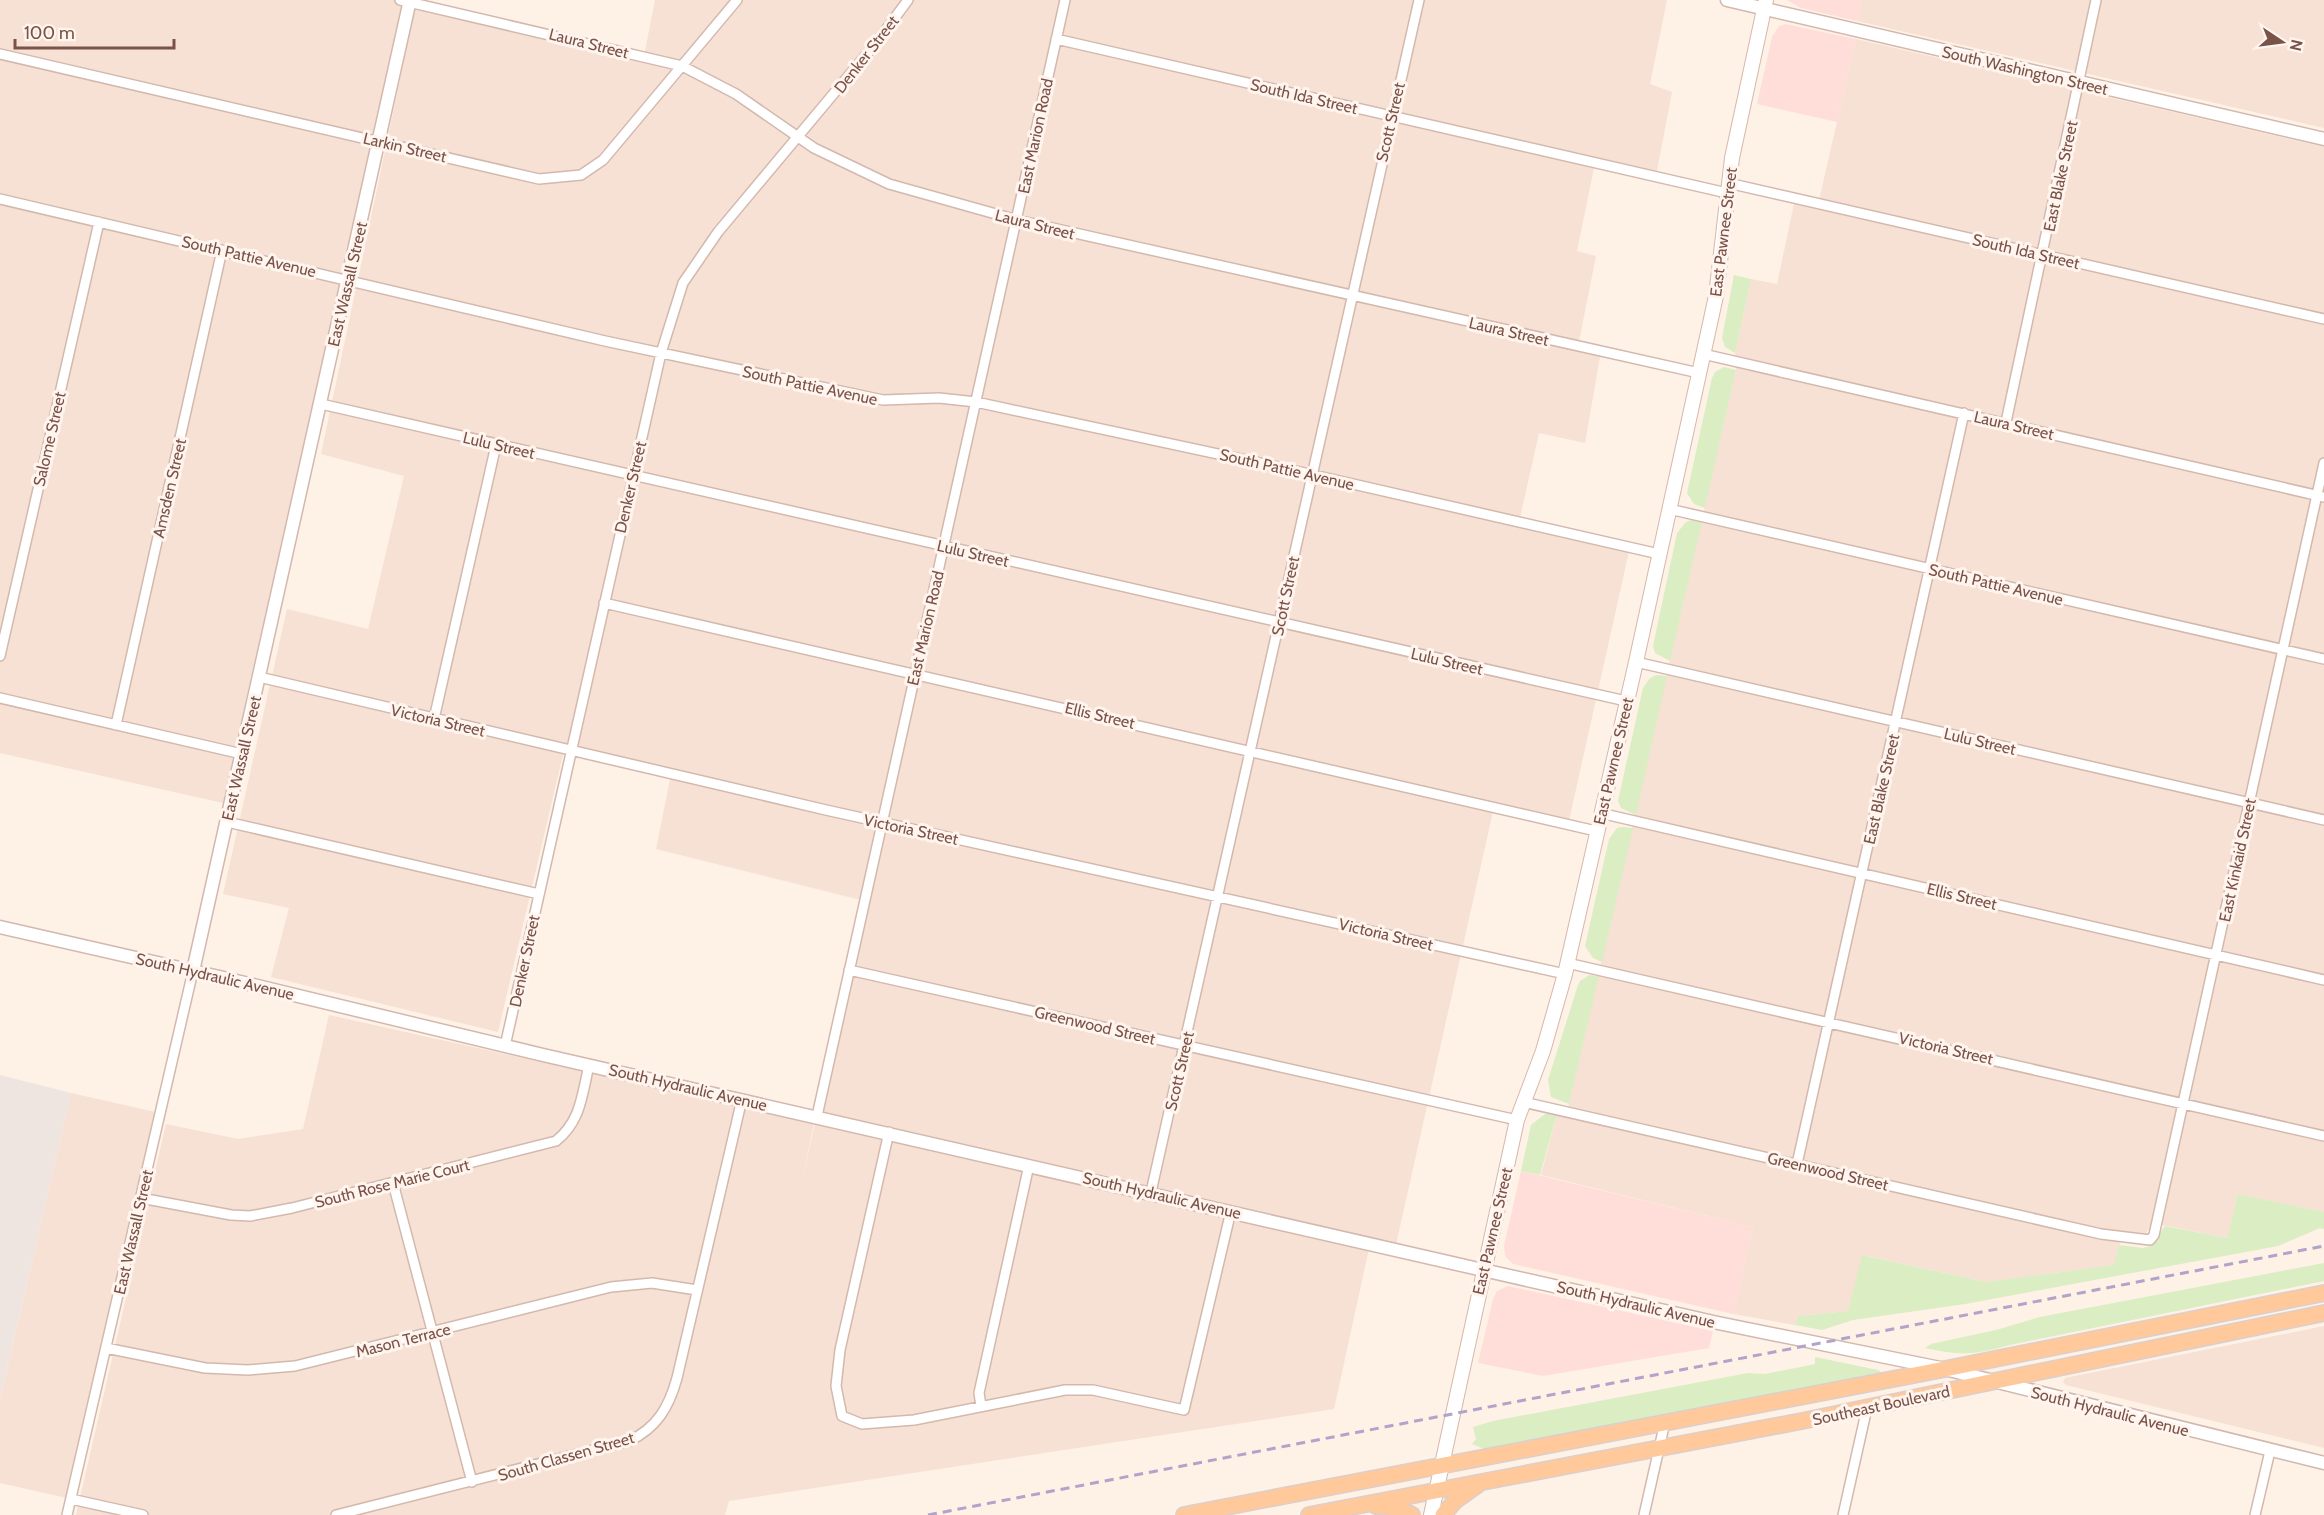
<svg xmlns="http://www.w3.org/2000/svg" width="2324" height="1515" viewBox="0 0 2324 1515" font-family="Cabin,sans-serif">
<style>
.residential{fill:#f6e1d4}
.commercial{fill:#ffded9}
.industrial{fill:#eee4e0}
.green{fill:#dbedc3}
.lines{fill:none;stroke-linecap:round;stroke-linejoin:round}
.minor-casing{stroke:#d3b8ae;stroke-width:12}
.tertiary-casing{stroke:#d3b8ae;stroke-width:15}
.secondary-casing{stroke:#d7b7aa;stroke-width:16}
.primary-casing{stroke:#dacfcc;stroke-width:18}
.minor{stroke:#fff;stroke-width:9}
.tertiary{stroke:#fff;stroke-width:12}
.secondary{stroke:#fff;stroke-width:14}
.primary{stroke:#ffc99c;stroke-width:15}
.rail{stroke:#b1a3c9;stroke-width:3;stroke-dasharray:9 6;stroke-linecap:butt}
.labels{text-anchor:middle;stroke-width:6;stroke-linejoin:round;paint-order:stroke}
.street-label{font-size:16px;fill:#7a5248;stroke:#fff5ee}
</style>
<rect width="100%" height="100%" fill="#fef1e6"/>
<path class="residential" d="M0 0H404L223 803 0 753Z
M655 0H1667L1650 84 1672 92 1656 176 1595 163 1577 251 1596 256 1578 346 1601 351 1585 443 1539 433 1519 522 1630 547 1568 825 1494 807 1395 1249 1370 1244 1334 1409 729 1501 725 1515H76L166 1124 238 1139 303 1129 329 1015 814 1123 802 1181 865 901 656 849 672 769 564 750 498 1032 271 977 289 908 223 894 287 609 368 629 404 476 321 454 416 4 644 56Z
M1861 0H2324V128L1857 21Z
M1856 39 2324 147V1212L2238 1194 2227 1238 2153 1223 2144 1236 2122 1233 2115 1265 1986 1282 1863 1255 1848 1311 1798 1316 1795 1325 1733 1314 1753 1227 1541 1175 1557 1114 1566 1117 1736 370 1735 353 1751 279 1777 284 1794 204 1817 209Z
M71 1093 160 1113 71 1499 0 1483V1400Z
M2324 1326V1448L2066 1385 2063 1382 2065 1378Z"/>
<path class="commercial" d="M1787 0H1861L1857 21 1801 8Z
M1785 24 1856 39 1837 122 1757 104 1772 37 1779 26Z
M1521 1171 1753 1227 1733 1314 1513 1264 1505 1256 1504 1246Z
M1508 1286 1713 1331 1709 1348 1543 1376 1478 1363 1493 1299 1497 1291Z"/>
<path class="industrial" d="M0 1075 71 1093 0 1399Z"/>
<path class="green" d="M1734 275 1751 279 1735 353 1725 347 1722 338Z
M1724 367 1736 370 1705 508 1694 504 1687 493 1712 378 1715 372Z
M1691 520 1702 522 1670 661 1655 653 1653 646 1677 533 1686 522Z
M1656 675 1667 676 1636 815 1621 808 1618 801 1643 688 1650 678Z
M1622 827 1633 828 1602 962 1593 958 1585 946 1609 839 1617 828Z
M1589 975 1599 976 1569 1104 1551 1097 1548 1080 1577 988 1580 981Z
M1545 1114H1557L1540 1175 1521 1171 1531 1125Z
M2238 1194 2324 1212V1229L2320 1228 2278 1246 1965 1304 1853 1320 1822 1330 1795 1325 1798 1316 1848 1311 1862 1255 1986 1282 2114 1265 2119 1245 2143 1248 2151 1246 2165 1226 2227 1238Z
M2324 1263V1281L2010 1345C1974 1355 1962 1356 1925 1348L1931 1344 1996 1330 2040 1317Z
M1815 1357 1878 1370 1882 1373 1880 1376 1487 1450 1472 1444 1476 1439 1473 1427 1493 1421 1748 1373 1765 1374 1815 1364Z"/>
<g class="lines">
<g class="minor-casing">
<path id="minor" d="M400 0 682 66 736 94 814 148 889 184 1017 220 1699 373
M1056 39 1727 193
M0 54 539 179 581 175 603 160 737 0
M1728 183 2324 319
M0 199 605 341 883 400 939 398 976 402 1283 468 1659 554
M1703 354 2324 497
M321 404 1626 701
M2006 422 2096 0
M1669 509 2324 659
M604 603 1596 831
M0 656 99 222
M1636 662 2324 820
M259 677 826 810 1565 974
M0 698 242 754
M434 719 496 445
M116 725 222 250
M1600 813 2324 980
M227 822 539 894
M1567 963 2324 1136
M849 970 1517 1120
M505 1046 661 353 683 283 718 232 876 43 908 0
M1523 1102 2101 1234 2150 1240 2154 1235 2324 463
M817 1116 1065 0
M889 1132 840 1350 836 1386 842 1416 862 1424 914 1420 1065 1390H1093L1184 1410 1231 1211
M1797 1164 1964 413
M393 1183 472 1482
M1151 1192 1419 0
M141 1198 231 1215 250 1216 292 1208 556 1141C581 1121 582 1095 589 1065
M106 1348 205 1368 248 1370 295 1366 611 1287 652 1283 697 1290
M981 1406 979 1393 1029 1165
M71 1499 143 1515
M67 1515 193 971
M336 1515 629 1441C657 1428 669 1407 677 1378L742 1099
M1644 1515 1665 1422
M1843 1515 1867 1408
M2255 1515 2270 1451"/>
</g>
<g class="tertiary-casing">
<path id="tertiary" d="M1727 0 2324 139
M0 927 228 979 543 1055 1483 1270 1718 1323 1945 1369 2324 1463
M193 971 410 0"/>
</g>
<g class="secondary-casing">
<path id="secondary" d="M1431 1515 1517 1120 1543 1051 1565 974 1636 662 1716 296 1732 158 1766 0"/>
</g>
<g class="primary-casing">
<path id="primary" d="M1376 1506 1397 1508 1412 1515
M1184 1515 1945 1369 2324 1293
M1309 1515 1802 1421 2324 1313
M1443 1515 1455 1501 1479 1484"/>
</g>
<use href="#minor" class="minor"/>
<use href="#tertiary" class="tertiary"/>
<use href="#secondary" class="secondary"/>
<use href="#primary" class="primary"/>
<path class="rail" d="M928 1515 2324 1246"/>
</g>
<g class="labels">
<g class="street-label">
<text transform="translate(589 43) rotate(14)" y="6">Laura Street</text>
<text transform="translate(866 54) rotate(-52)" y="6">Denker Street</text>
<text transform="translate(2025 70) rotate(13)" y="6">South Washington Street</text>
<text transform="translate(1304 96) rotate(13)" y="6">South Ida Street</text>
<text transform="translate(1390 122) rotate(-77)" y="6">Scott Street</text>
<text transform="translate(1035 136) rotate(-78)" y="6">East Marion Road</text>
<text transform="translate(405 147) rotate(13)" y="6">Larkin Street</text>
<text transform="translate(2060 176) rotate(-78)" y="6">East Blake Street</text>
<text transform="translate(1035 224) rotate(14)" y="6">Laura Street</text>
<text transform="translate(1723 232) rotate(-83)" y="6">East Pawnee Street</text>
<text transform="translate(2026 251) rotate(13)" y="6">South Ida Street</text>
<text transform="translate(249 256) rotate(13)" y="6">South Pattie Avenue</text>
<text transform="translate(347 284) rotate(-77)" y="6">East Wassall Street</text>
<text transform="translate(1509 331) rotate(13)" y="6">Laura Street</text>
<text transform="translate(810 385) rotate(12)" y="6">South Pattie Avenue</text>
<text transform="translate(2014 425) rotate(13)" y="6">Laura Street</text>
<text transform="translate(49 439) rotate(-77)" y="6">Salome Street</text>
<text transform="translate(499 445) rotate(13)" y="6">Lulu Street</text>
<text transform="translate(1287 469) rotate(13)" y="6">South Pattie Avenue</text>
<text transform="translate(630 487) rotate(-77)" y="6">Denker Street</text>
<text transform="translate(169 488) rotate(-77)" y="6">Amsden Street</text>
<text transform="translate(973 553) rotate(13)" y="6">Lulu Street</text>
<text transform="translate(1996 584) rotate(13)" y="6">South Pattie Avenue</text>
<text transform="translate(1285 596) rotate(-78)" y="6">Scott Street</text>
<text transform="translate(925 628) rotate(-77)" y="6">East Marion Road</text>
<text transform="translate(1447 661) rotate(13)" y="6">Lulu Street</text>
<text transform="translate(1100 715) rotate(13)" y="6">Ellis Street</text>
<text transform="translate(438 720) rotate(13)" y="6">Victoria Street</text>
<text transform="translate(1980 741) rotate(13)" y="6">Lulu Street</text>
<text transform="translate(241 758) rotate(-77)" y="6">East Wassall Street</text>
<text transform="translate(1613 761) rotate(-77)" y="6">East Pawnee Street</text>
<text transform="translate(1881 789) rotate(-77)" y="6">East Blake Street</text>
<text transform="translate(911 829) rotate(12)" y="6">Victoria Street</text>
<text transform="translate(2237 860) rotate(-78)" y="6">East Kinkaid Street</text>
<text transform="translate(1962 896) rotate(13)" y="6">Ellis Street</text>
<text transform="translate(1386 934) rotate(13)" y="6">Victoria Street</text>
<text transform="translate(524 961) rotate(-78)" y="6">Denker Street</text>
<text transform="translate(215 976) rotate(13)" y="6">South Hydraulic Avenue</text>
<text transform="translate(1095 1025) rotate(13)" y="6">Greenwood Street</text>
<text transform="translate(1946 1048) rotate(13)" y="6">Victoria Street</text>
<text transform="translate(1179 1071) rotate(-77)" y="6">Scott Street</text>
<text transform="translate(688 1087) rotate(13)" y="6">South Hydraulic Avenue</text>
<text transform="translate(1828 1171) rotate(13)" y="6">Greenwood Street</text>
<text transform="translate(392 1183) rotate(-14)" y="6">South Rose Marie Court</text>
<text transform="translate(1162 1195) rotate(13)" y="6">South Hydraulic Avenue</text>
<text transform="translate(1492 1231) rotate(-77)" y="6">East Pawnee Street</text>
<text transform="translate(133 1232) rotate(-77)" y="6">East Wassall Street</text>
<text transform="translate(1636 1304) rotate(13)" y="6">South Hydraulic Avenue</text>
<text transform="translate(403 1340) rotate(-14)" y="6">Mason Terrace</text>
<text transform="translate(1881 1405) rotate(-12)" y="6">Southeast Boulevard</text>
<text transform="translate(2110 1411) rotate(14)" y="6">South Hydraulic Avenue</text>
<text transform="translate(566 1456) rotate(-16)" y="6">South Classen Street</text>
</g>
</g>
<g transform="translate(2282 42) rotate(103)" stroke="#fff5ee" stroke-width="4.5" paint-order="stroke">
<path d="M0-4.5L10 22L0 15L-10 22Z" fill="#7a5248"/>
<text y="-9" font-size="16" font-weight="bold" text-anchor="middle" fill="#7a5248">N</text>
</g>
<path d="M15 39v9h159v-9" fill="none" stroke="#7a5248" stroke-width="3"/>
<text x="24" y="39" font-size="18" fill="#7a5248" stroke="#fff5ee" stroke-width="4.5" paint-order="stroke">100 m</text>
</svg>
